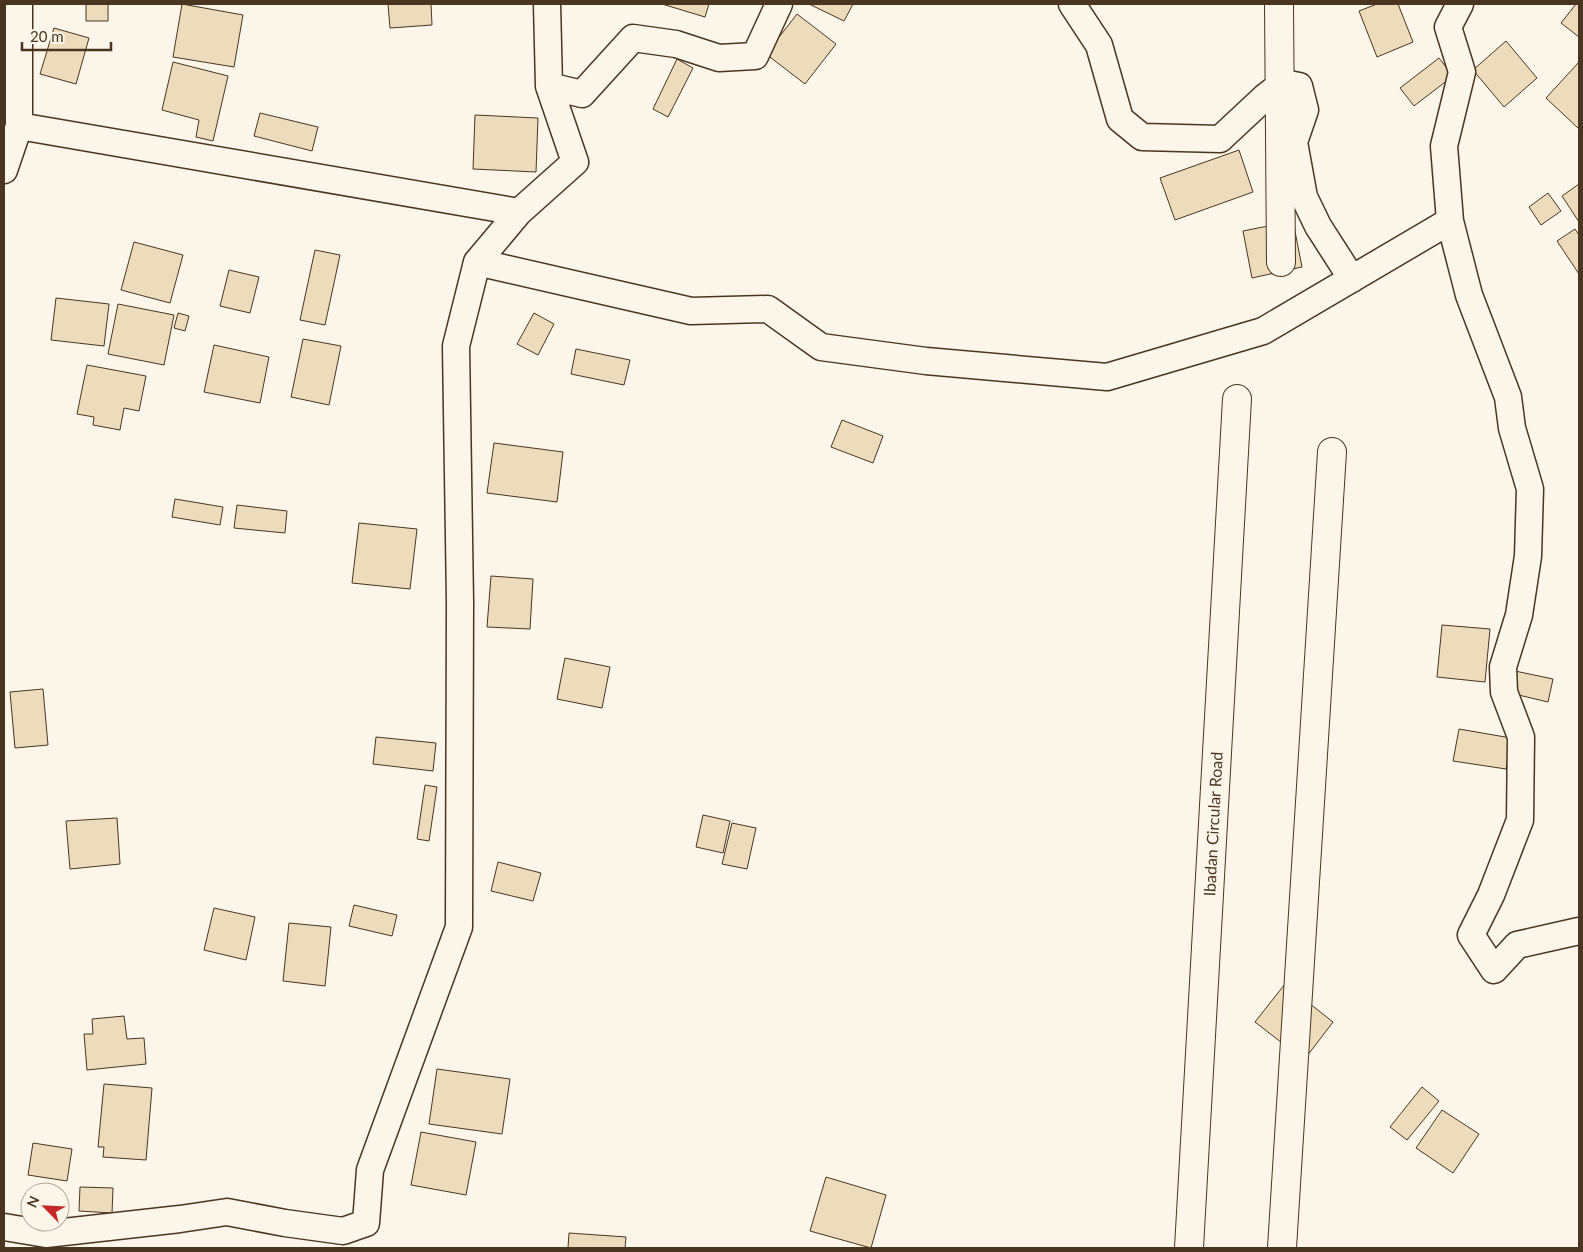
<svg xmlns="http://www.w3.org/2000/svg" width="1583" height="1252" viewBox="0 0 1583 1252" font-family="Lato,sans-serif">
<style>
.building{fill:#ecdcbc;stroke:#4a3520}
.lines{fill:none;stroke-linecap:round;stroke-linejoin:round}
.street-casing{stroke:#4a3520;stroke-width:29}
.highway-casing{stroke:#4a3520;stroke-width:30}
.street{stroke:#fbf6e9;stroke-width:26}
.highway{stroke:#fbf6e9;stroke-width:28}
.labels{text-anchor:middle;stroke-width:4;stroke-linejoin:round;paint-order:stroke}
.street-label{font-size:16px;fill:#4a3520;stroke:#fbf6e9}
</style>
<rect width="100%" height="100%" fill="#fbf6e9"/>
<path class="building" d="M86 4H108V21H86Z
M182 4 243 15 234 67 173 57Z
M388 4H431L432 25 390 28Z
M662 4H709L705 17Z
M809 4H853L844 21Z
M1377 4H1398L1413 42 1377 57 1359 11Z
M1576 4H1579V37L1561 23Z
M797 14 836 44 805 84 766 54Z
M54 28 89 38 76 84 40 74Z
M1506 41 1537 78 1504 107 1473 70Z
M1439 58 1453 76 1414 106 1400 88Z
M677 59 693 68 668 117 653 109Z
M173 62 228 76 213 141 196 137 199 120 162 110Z
M1579 62V129L1546 98Z
M260 113 318 127 312 151 254 136Z
M475 115 538 118 536 172 473 169Z
M1239 150 1253 192 1175 220 1160 178Z
M1579 184V222L1562 196Z
M1548 193 1561 211 1541 225 1529 207Z
M1293 221 1302 267 1252 278 1243 231Z
M1575 229 1579 235V274L1557 241Z
M134 242 183 255 170 303 121 290Z
M315 250 340 255 325 325 300 320Z
M229 270 259 277 250 313 220 306Z
M56 298 109 304 104 346 51 340Z
M118 304 174 315 164 365 108 354Z
M178 313 189 316 185 331 174 328Z
M534 313 554 324 538 355 517 344Z
M303 339 341 346 329 405 291 397Z
M214 345 269 357 260 403 204 392Z
M576 349 630 360 624 385 571 374Z
M87 365 146 376 139 411 124 408 120 430 93 425 94 417 77 414Z
M842 420 883 436 873 463 831 447Z
M494 443 563 452 557 502 487 493Z
M175 499 223 507 220 525 172 517Z
M237 505 287 511 285 533 234 528Z
M359 523 417 529 410 589 352 583Z
M491 576 533 579 530 629 487 627Z
M1442 625 1490 629 1485 682 1437 677Z
M565 658 610 667 602 708 557 699Z
M1515 671 1553 679 1548 702 1510 693Z
M43 689 48 745 15 748 10 692Z
M1459 729 1511 738 1506 769 1453 761Z
M376 737 436 743 433 771 373 764Z
M425 785 437 787 429 841 417 839Z
M703 815 730 821 723 853 696 847Z
M117 818 120 864 70 869 66 821Z
M732 823 756 828 747 869 722 864Z
M498 862 541 873 533 901 491 891Z
M354 905 397 915 392 936 349 926Z
M214 908 255 917 246 960 204 950Z
M289 923 331 927 325 986 283 981Z
M1285 984 1333 1022 1304 1060 1255 1022Z
M124 1016 127 1039 144 1038 146 1064 87 1070 84 1034H93L92 1019Z
M437 1069 510 1079 502 1134 429 1124Z
M104 1084 152 1088 146 1160 103 1157 104 1147H98Z
M1422 1087 1439 1101 1407 1140 1390 1127Z
M1442 1110 1479 1134 1453 1173 1416 1148Z
M421 1132 476 1142 466 1195 411 1185Z
M33 1143 72 1149 67 1181 28 1175Z
M826 1177 886 1195 871 1248 810 1231Z
M80 1187 113 1188 112 1213 79 1211Z
M569 1233 626 1237 625 1248H568Z"/>
<g class="lines">
<g class="street-casing">
<path id="street" d="M19 4V126
M1072 4 1099 45 1120 119 1142 137 1220 139 1264 98 1283 83 1299 86 1305 110 1294 142 1304 197 1318 226 1352 279
M549 86 582 94 633 38 676 44 719 58 755 56 779 4
M4 170 19 126 519 212
M1450 221 1444 146 1462 72 1448 27 1460 4
M477 262 691 311 768 309 821 347 926 361 1107 377 1263 331 1450 221 1469 295 1508 397 1512 428 1530 489 1528 556 1519 615 1503 667 1504 692 1521 737 1520 820 1491 895 1471 935 1494 970 1517 945 1579 931
M4 1227 46 1234 180 1219 227 1212 285 1223 343 1231 366 1223 370 1170 459 927 460 602 456 346 477 262 519 212 575 162 549 86 547 4"/>
</g>
<g class="highway-casing">
<path id="highway" d="M1279 4 1281 262
M1189 1248 1237 399
M1282 1248 1332 452"/>
</g>
<use href="#street" class="street"/>
<use href="#highway" class="highway"/>
</g>
<g class="labels">
<g class="street-label">
<text transform="translate(1213 824) rotate(-87)" y="6">Ibadan Circular Road</text>
</g>
</g>
<rect width="1583" height="1252" fill="none" stroke="#4a3520" stroke-width="10"/>
<g transform="translate(45 1207) rotate(294)"><circle r="24" fill="#fbf6e9" stroke="#b4a999"/>
<path d="M0-4L9 19L0 12L-9 19Z" fill="#c62828"/>
<text y="-8" font-size="14" font-weight="bold" text-anchor="middle" fill="#4a3520">N</text>
</g>
<path d="M22 42v8h89v-8" fill="none" stroke="#4a3520" stroke-width="2.5"/>
<text x="30" y="42" font-size="15" fill="#4a3520" stroke="#fbf6e9" stroke-width="4" paint-order="stroke">20 m</text>
</svg>
